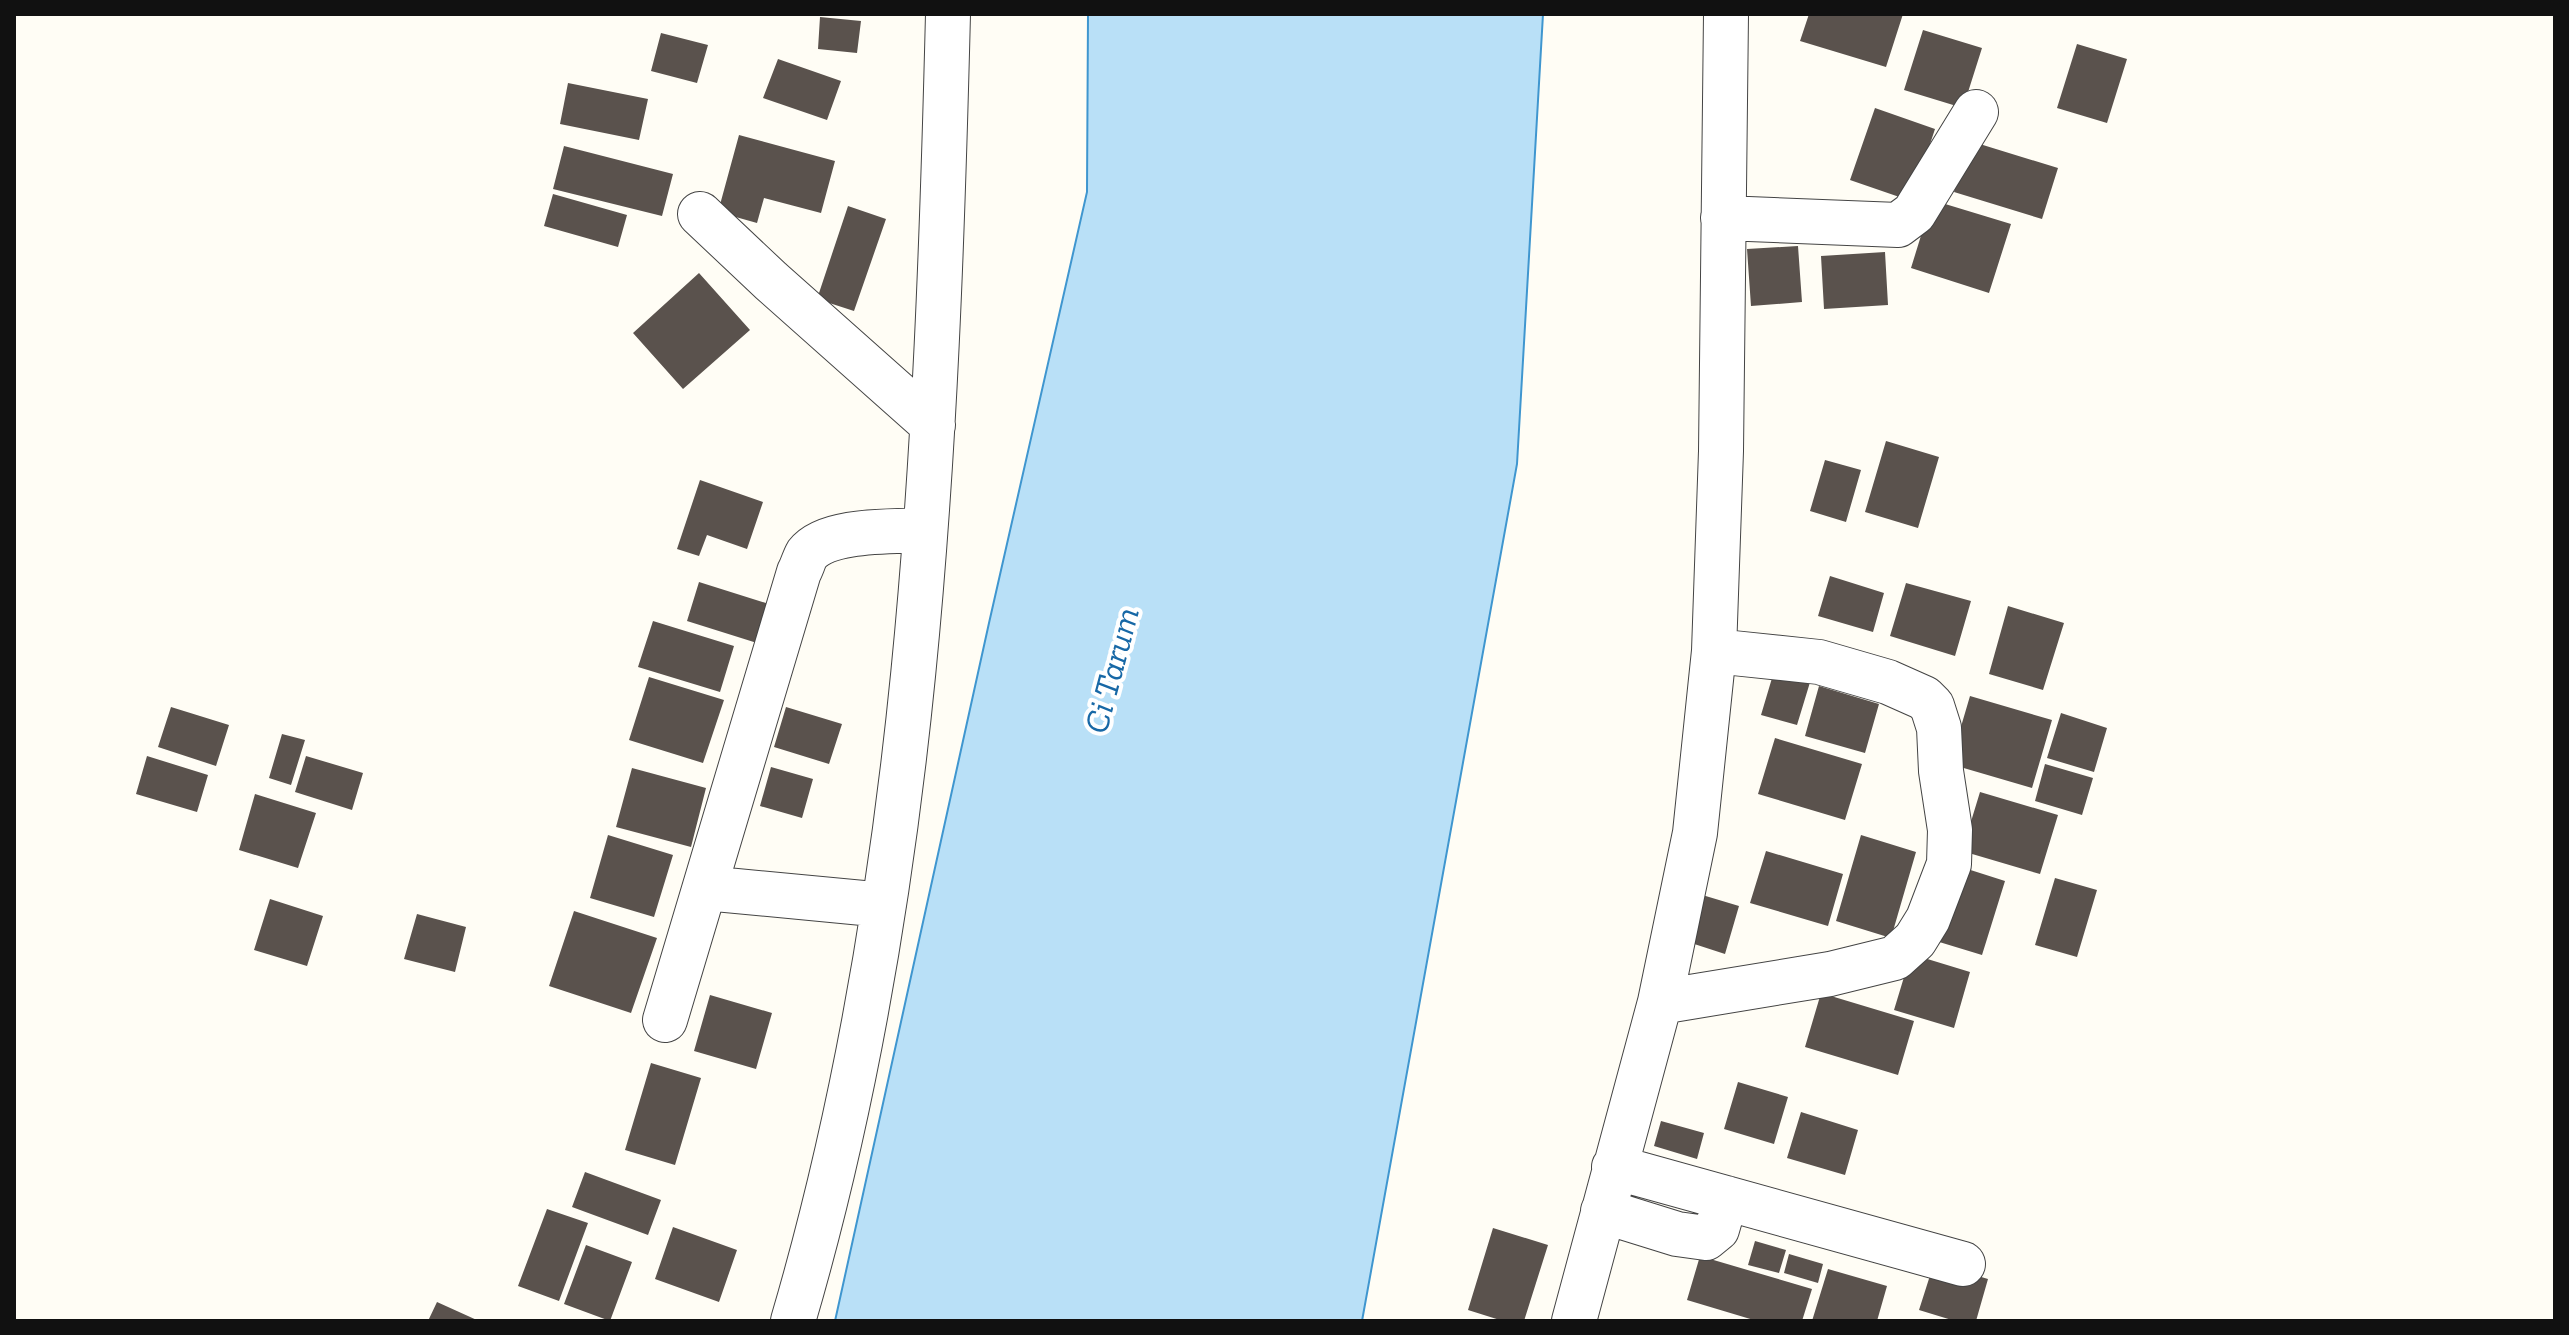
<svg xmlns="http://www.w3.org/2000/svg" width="2569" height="1335" viewBox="0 0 2569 1335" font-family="'Zilla Slab',serif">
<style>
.water{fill:#b9e0f7;stroke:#3f96cf;stroke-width:2}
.building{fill:#5a524d}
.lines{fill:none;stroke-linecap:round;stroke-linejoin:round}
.street-casing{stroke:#444;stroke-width:46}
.street{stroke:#fff;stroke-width:44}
.labels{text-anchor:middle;stroke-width:8;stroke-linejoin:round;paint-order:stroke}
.water-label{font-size:34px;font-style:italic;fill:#1768a6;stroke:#fff}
</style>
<rect width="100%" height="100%" fill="#fffdf5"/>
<path class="water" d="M1088 14H1543L1517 464 1362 1321H835L989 623 1087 192Z"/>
<path class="building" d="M1809 14H1903L1886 67 1800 41Z
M820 17 861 21 857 53 818 49Z
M1923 30 1982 48 1963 108 1904 90Z
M661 33 708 45 697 83 651 71Z
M2077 44 2127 59 2107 123 2057 108Z
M778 59 841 81 827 120 763 98Z
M568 83 648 99 639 140 560 124Z
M1875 108 1935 129 1911 201 1850 180Z
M739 135 835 161 821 213 764 198 757 223 718 212Z
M1970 141 2058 168 2042 219 1954 192Z
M564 146 673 174 662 216 553 189Z
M553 194 627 215 618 247 544 226Z
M1932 200 2011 224 1989 293 1911 268Z
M848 206 886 219 854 311 817 299Z
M1798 246 1802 302 1751 306 1747 249Z
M1885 252 1888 305 1824 309 1821 256Z
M699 273 750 330 683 389 633 333Z
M1886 441 1939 457 1918 528 1865 512Z
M1825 460 1861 470 1846 522 1810 511Z
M700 480 763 502 747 549 707 535 699 556 677 549Z
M1830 576 1884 593 1873 632 1818 616Z
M699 582 769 604 757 643 687 621Z
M1906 583 1971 601 1955 656 1890 636Z
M2008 606 2064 623 2043 690 1989 674Z
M653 621 734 646 720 692 638 667Z
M1775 668 1811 679 1797 725 1761 715Z
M649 677 724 700 703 763 629 740Z
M1819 686 1879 704 1865 753 1805 736Z
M1970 696 2052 720 2032 788 1950 764Z
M171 707 229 725 216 766 158 747Z
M786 707 842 724 829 764 774 747Z
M2061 713 2107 728 2094 772 2047 758Z
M282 734 305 740 291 785 269 778Z
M1775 738 1862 764 1845 820 1758 794Z
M147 756 208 775 197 812 136 794Z
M306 756 363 773 352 810 295 792Z
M2045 764 2093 778 2082 815 2035 801Z
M771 767 813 779 802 818 760 806Z
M632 768 706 788 691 847 616 827Z
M1980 792 2058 815 2040 874 1962 851Z
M255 794 316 813 298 868 239 850Z
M608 835 673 855 654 917 590 898Z
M1861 835 1916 852 1891 938 1836 921Z
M1766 851 1843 874 1828 926 1750 903Z
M1958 866 2005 881 1982 955 1936 941Z
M2055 878 2097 890 2077 957 2035 945Z
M1699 894 1739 906 1725 954 1685 941Z
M270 899 323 916 307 966 254 950Z
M574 911 657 938 631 1013 549 986Z
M417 914 466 927 455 972 404 959Z
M1911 954 1970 972 1954 1028 1894 1010Z
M1821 993 1914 1021 1898 1075 1805 1047Z
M710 995 772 1013 756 1069 694 1051Z
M651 1063 701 1078 675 1165 625 1150Z
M1738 1082 1788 1097 1774 1144 1724 1129Z
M1801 1112 1858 1130 1845 1175 1787 1158Z
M1661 1121 1704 1133 1697 1159 1654 1146Z
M585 1172 661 1200 648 1235 572 1207Z
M547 1209 588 1223 559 1301 518 1286Z
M673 1227 737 1250 719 1302 655 1279Z
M1493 1228 1548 1245 1524 1321H1503L1468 1310Z
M1755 1241 1786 1250 1779 1273 1748 1265Z
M586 1245 632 1262 610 1321 564 1304Z
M1789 1254 1823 1264 1818 1283 1784 1273Z
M1700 1256 1812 1289 1802 1321H1757L1687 1300Z
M1934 1263 1988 1279 1976 1321H1955L1919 1310Z
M1828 1269 1887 1286 1877 1321H1812Z
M437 1302 479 1321H428Z"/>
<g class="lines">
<g class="street-casing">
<path id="street" d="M700 214 771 281 933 425
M1723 218 1898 225 1914 213 1976 112
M705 888 884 905
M1660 1002 1830 974 1895 958 1915 940 1928 919 1949 864 1950 830 1941 771 1939 728 1932 706 1924 698 1888 682 1819 662 1714 651
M665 1020 799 572C802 567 804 559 807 554 827 528 895 532 925 530
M1614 1167 1963 1264
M1603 1211 1677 1234 1706 1238 1717 1229 1726 1198
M793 1321C918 896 937 454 948 14
M1574 1321 1660 1002 1695 833 1714 651 1721 451 1726 14"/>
</g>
<use href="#street" class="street"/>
</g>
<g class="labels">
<g class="water-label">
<text transform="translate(1111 670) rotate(-75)" y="12">Ci Tarum</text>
</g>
</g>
<rect width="2569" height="1335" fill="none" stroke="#111111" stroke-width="32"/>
</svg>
